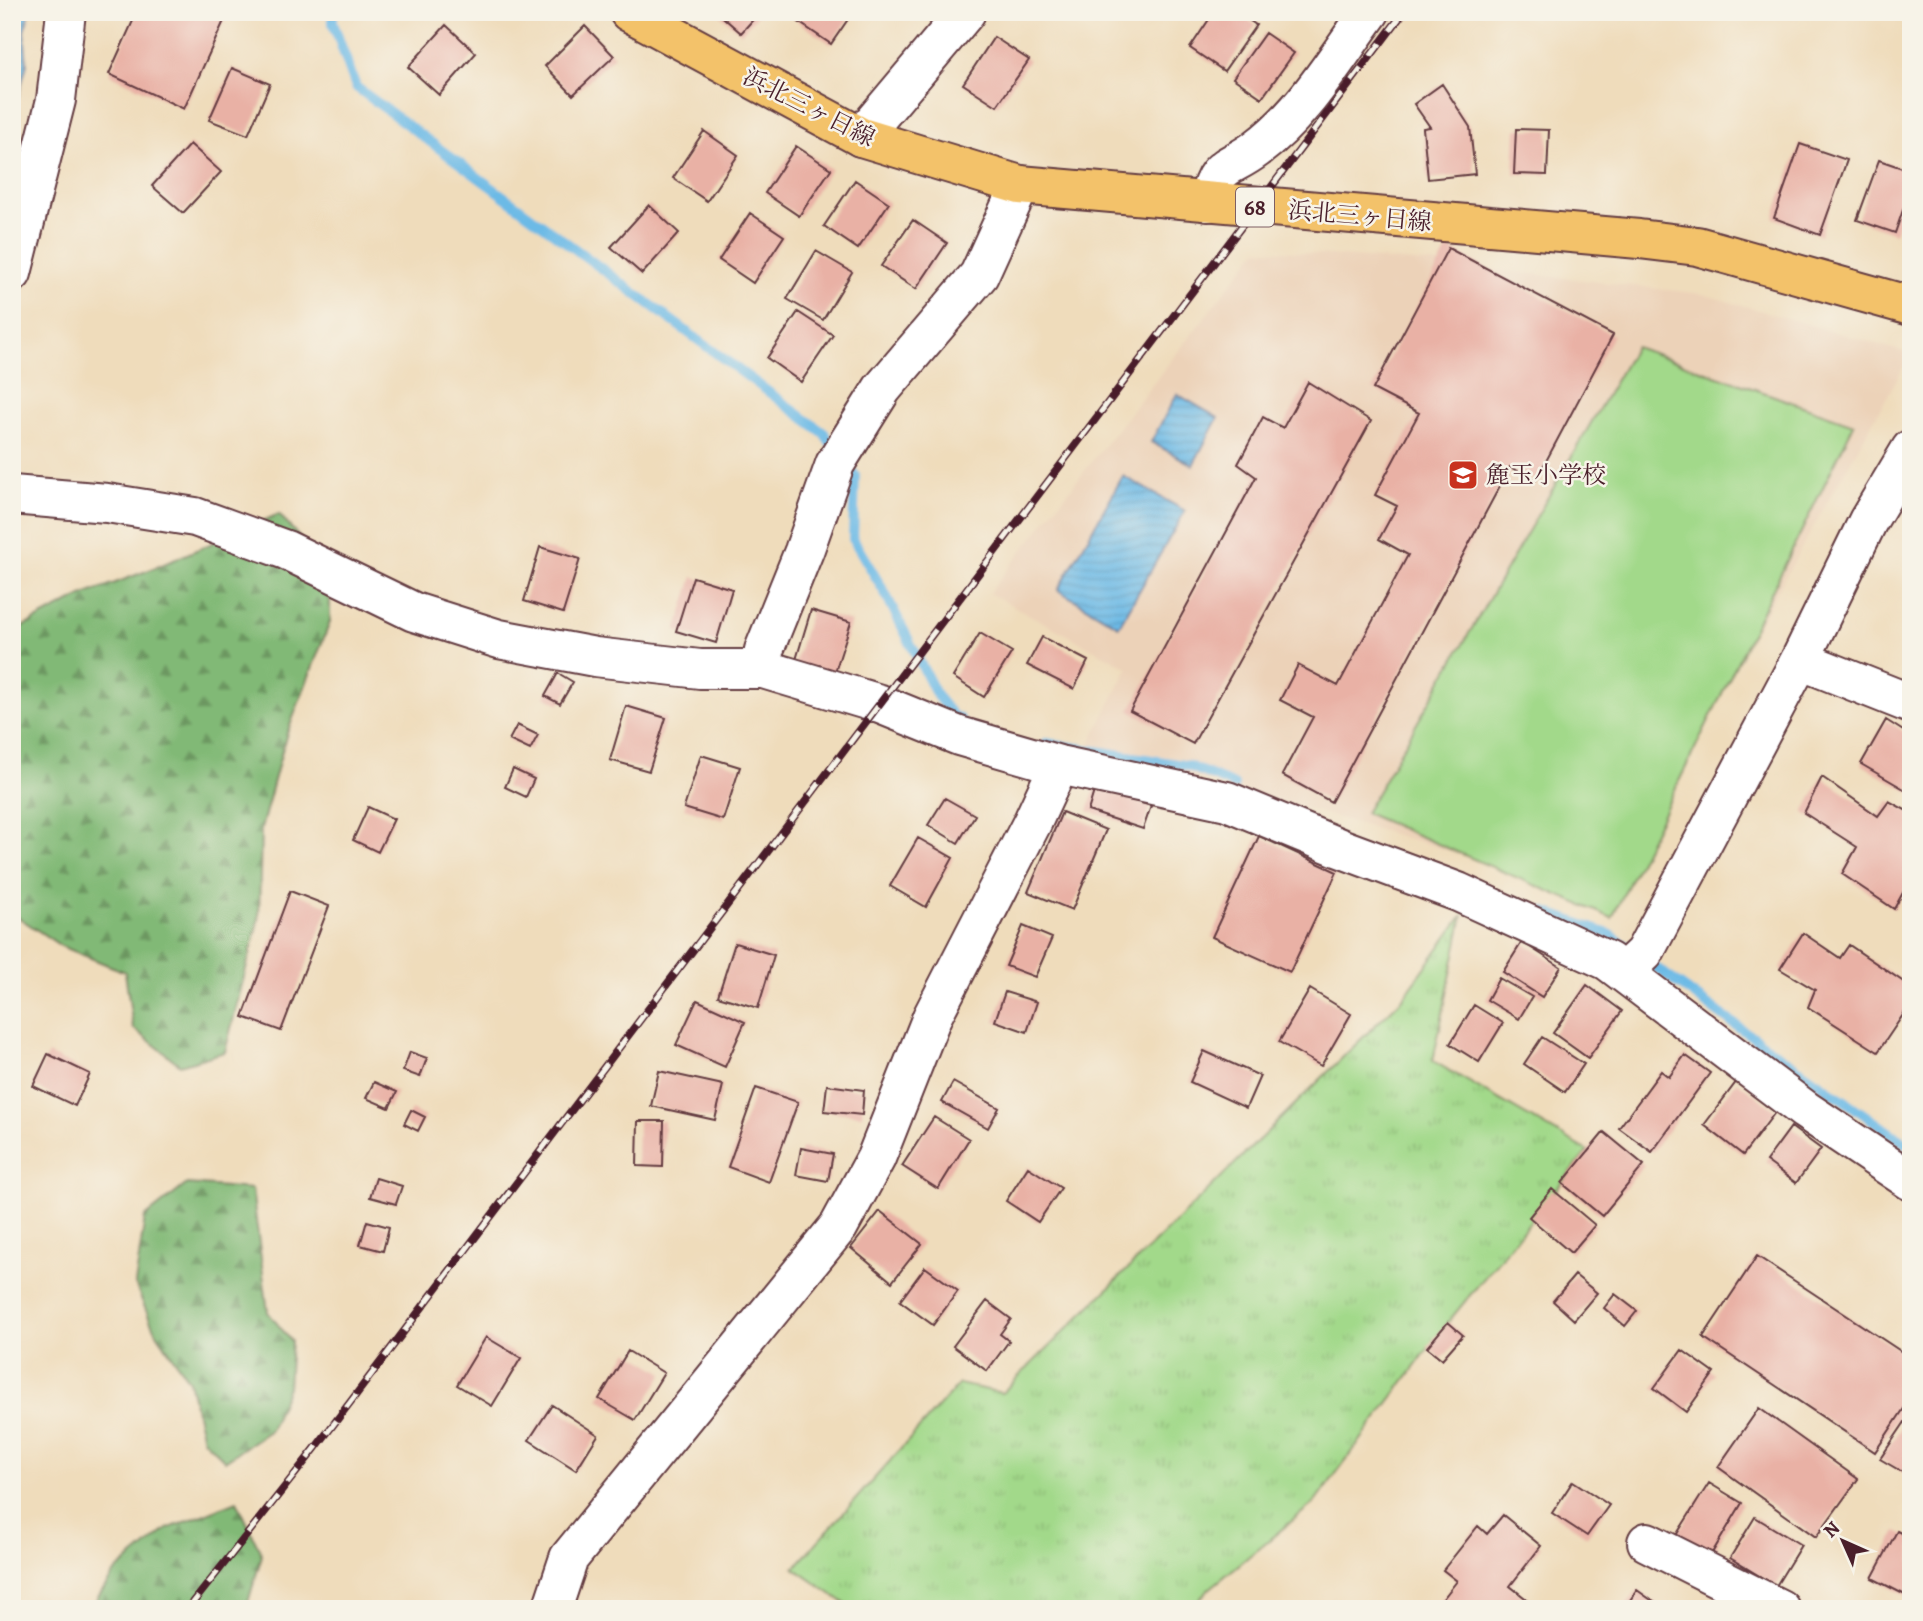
<svg xmlns="http://www.w3.org/2000/svg" width="1923" height="1621" viewBox="0 0 1923 1621" font-family="Alegreya,'Noto Serif JP',serif">
<style>
.built{fill:#ecd2b8}
.grass{fill:url(#grass-tufts);stroke:#767c5a;stroke-width:2}
.forest{fill:url(#forest-firs);stroke:#666c50;stroke-width:2}
.pitch{fill:#a2d98a;stroke:#767c5a;stroke-width:2}
.water{fill:url(#water-rules);stroke:#5b6c88;stroke-width:2}
.lines{fill:none;stroke-linecap:round;stroke-linejoin:round}
.stream{stroke:#6cbae6;stroke-width:10}
.building{fill:#e9b1a5}
.street-casing{stroke:#633b41;stroke-width:42}
.primary-casing{stroke:#633b41;stroke-width:42}
.street{stroke:#fff;stroke-width:38}
.primary{stroke:#f3c26a;stroke-width:38}
.rail-casing{stroke:#4a1f2b;stroke-width:8}
.rail{stroke:#f7f3e8;stroke-width:5;stroke-dasharray:16;stroke-linecap:butt}
.labels{text-anchor:middle;stroke-width:5;stroke-linejoin:round;paint-order:stroke}
.shield{fill:#f7f3e8;stroke:#7e5f64;stroke-width:2}
.shield-label{font-size:23px;font-weight:bold;fill:#4a1f2b}
.street-label{font-size:24px;fill:#4a1f2b;stroke:#f7f3e8}
.poi-label{font-size:24px;fill:#4a1f2b;stroke:#f7f3e8;text-anchor:start}
</style>
<defs>
<pattern id="grass-tufts" width="24" height="20" patternUnits="userSpaceOnUse" patternTransform="scale(1.75)"><rect width="24" height="20" fill="#a2d98a"/><path d="M3 7l-1-3M5 7V3M7 7l1-3M15 17l-1-3M17 17v-4M19 17l1-3" fill="none" stroke="#8dba77"/></pattern>
<pattern id="forest-firs" width="22" height="20" patternUnits="userSpaceOnUse" patternTransform="scale(1.75)"><rect width="22" height="20" fill="#81b976"/><path d="M5 1l3.5 6h-7zM16 11l3.5 6h-7z" fill="#6c9661"/></pattern>
<pattern id="water-rules" width="6" height="5" patternUnits="userSpaceOnUse" patternTransform="scale(1.75)"><rect width="6" height="5" fill="#6cbae6"/><path d="M0 2.5h6" fill="none" stroke="#5f9fc5"/></pattern>
</defs>
<rect width="100%" height="100%" fill="#f7f3e8"/>
<filter id="ink" filterUnits="userSpaceOnUse"><feTurbulence type="fractalNoise" baseFrequency=".0143" numOctaves="2"/><feDisplacementMap in="SourceGraphic" scale="14" xChannelSelector="R" yChannelSelector="G"/><feConvolveMatrix kernelMatrix="1 2 1 2 8 2 1 2 1" color-interpolation-filters="sRGB"/></filter>
<filter id="wash" filterUnits="userSpaceOnUse"><feTurbulence type="fractalNoise" baseFrequency=".00686" numOctaves="4" result="noise"/><feDisplacementMap in="SourceGraphic" scale="28" xChannelSelector="R" yChannelSelector="G"/><feGaussianBlur stdDeviation="1.57" result="paint"/><feColorMatrix in="noise" values="0 0 0 0 0 0 0 0 0 0 0 0 0 0 0 0 0 1.4 0 .05"/><feComposite in="paint" operator="in"/></filter>
<g filter="url(#wash)">
<rect width="100%" height="100%" fill="#efdcbb"/>
<path class="built" d="M1258 249 1463 266 1702 294 1911 354 1605 897 1268 797 1087 749 1128 668 989 593Z"/>
<path class="grass" d="M1463 915 1433 1061 1588 1151 1448 1322 1315 1502 1208 1590 1190 1609H853L794 1568 959 1384 1002 1393 1403 998Z"/>
<path class="forest" d="M279 514 330 573V622L286 736 261 829 259 918 225 1052 180 1065 133 1028 125 972 61 946 12 913V632L84 595 157 567Z
M187 1184 252 1189 268 1312 291 1341 288 1387 270 1430 225 1461 203 1439 189 1381 153 1327 135 1284 145 1217Z
M237 1501 262 1555 246 1609H90L116 1571 167 1529Z"/>
<path class="pitch" d="M1635 347 1854 424 1612 918 1365 813Z"/>
<path class="water" d="M12 12H30L24 31 27 64 12 119Z
M1177 394 1218 418 1193 465 1151 442Z
M1123 476 1185 511 1119 626 1058 590Z"/>
<g class="lines">
<path class="stream" d="M333 12V23L356 87 824 433 835 449
M845 462 855 475 853 539 885 593 937 696 953 716 960 719
M1046 743 1189 766 1234 785
M1543 911 1611 935 1727 1019 1911 1147"/>
</g>
<g id="blocks">
<path class="building" d="M137 12H228L184 109 109 74Z
M717 12H760L741 33Z
M803 12H853L831 44 797 21Z
M1214 12H1237L1256 25 1224 71 1190 48Z
M446 25 476 53 439 95 408 67Z
M585 26 614 56 573 95 545 66Z
M1265 33 1294 53 1262 98 1233 78Z
M994 37 1029 60 997 106 963 84Z
M232 68 270 84 248 135 209 120Z
M1442 84 1470 127 1475 174 1428 179 1423 128 1430 127 1414 104Z
M1516 129 1549 130 1547 175 1514 174Z
M704 131 738 155 707 201 673 178Z
M190 144 221 172 183 213 152 186Z
M1800 144 1847 160 1820 235 1774 218Z
M796 146 831 169 799 216 765 193Z
M1879 160 1911 171V187L1895 233 1857 220Z
M855 180 889 203 858 249 824 226Z
M649 205 679 233 642 274 611 247Z
M750 213 784 236 753 283 719 260Z
M913 220 947 243 916 289 881 266Z
M1448 248 1613 335 1536 480 1510 467 1331 802 1282 775 1313 717 1280 700 1298 665 1338 686 1408 555 1379 539 1397 506 1375 495 1419 413 1373 389Z
M816 251 852 272 823 320 787 299Z
M798 312 833 335 801 382 767 358Z
M1308 382 1371 421 1193 744 1130 711 1256 477 1238 464 1263 417 1283 428Z
M540 547 580 559 563 613 524 601Z
M693 577 732 589 716 643 676 631Z
M811 610 851 622 834 675 795 663Z
M980 633 1012 652 984 697 953 677Z
M1042 637 1088 661 1074 689 1027 665Z
M558 673 573 682 560 704 545 696Z
M626 706 666 718 649 771 610 760Z
M1886 720 1911 736V793L1861 764Z
M517 725 538 735 530 750 509 740Z
M701 755 740 767 723 820 684 808Z
M513 769 534 779 526 797 505 787Z
M1822 777 1878 816 1889 801 1911 813V878L1894 909 1842 874 1857 847 1804 813Z
M1095 788 1151 806 1143 829 1088 811Z
M945 798 975 815 958 843 928 825Z
M368 807 394 819 378 852 353 840Z
M1062 812 1106 830 1072 910 1028 892Z
M1259 836 1337 872 1290 972 1212 937Z
M918 838 953 858 926 907 890 886Z
M290 891 329 906 281 1031 243 1017Z
M1023 926 1052 938 1035 977 1006 966Z
M1803 933 1840 958 1849 945 1911 987V1003L1878 1052 1808 1007 1815 990 1780 969Z
M1522 942 1561 967 1542 997 1503 972Z
M735 943 774 955 758 1008 718 996Z
M1499 978 1532 997 1519 1019 1487 1000Z
M1587 985 1622 1011 1588 1058 1553 1033Z
M1310 989 1351 1014 1321 1066 1279 1042Z
M1005 992 1037 1002 1027 1032 995 1021Z
M697 1000 745 1022 725 1067 676 1045Z
M1474 1005 1503 1023 1479 1062 1450 1044Z
M1542 1037 1584 1064 1565 1092 1524 1064Z
M1204 1051 1260 1076 1246 1108 1190 1082Z
M410 1052 427 1058 420 1077 403 1071Z
M48 1054 90 1074 75 1106 33 1086Z
M1685 1055 1710 1073 1652 1152 1619 1128 1661 1071 1669 1077Z
M659 1071 723 1085 715 1120 651 1106Z
M1737 1081 1776 1111 1743 1155 1704 1125Z
M374 1082 397 1092 389 1108 366 1098Z
M953 1082 999 1108 988 1128 942 1102Z
M827 1085 864 1090 862 1115 824 1111Z
M756 1088 798 1102 769 1182 728 1167Z
M411 1110 425 1117 418 1131 404 1124Z
M934 1117 969 1139 938 1189 902 1166Z
M638 1121H664L663 1167 637 1166Z
M1791 1127 1821 1149 1796 1183 1766 1161Z
M1604 1132 1644 1165 1602 1216 1562 1183Z
M801 1148 833 1154 828 1181 796 1175Z
M1028 1167 1061 1188 1038 1222 1006 1201Z
M376 1178 402 1186 396 1204 370 1197Z
M1552 1189 1595 1225 1571 1253 1529 1217Z
M880 1211 922 1244 892 1282 851 1248Z
M367 1221 389 1227 383 1251 360 1245Z
M1757 1256 1911 1358V1398L1875 1452 1703 1337Z
M925 1267 958 1291 933 1325 900 1301Z
M1575 1275 1597 1293 1574 1320 1553 1301Z
M1615 1294 1637 1311 1625 1326 1604 1308Z
M987 1301 1011 1319 1000 1334 1009 1341 987 1371 953 1346Z
M1448 1322 1463 1335 1442 1359 1427 1347Z
M486 1337 521 1358 492 1406 457 1385Z
M1682 1350 1714 1373 1686 1412 1654 1388Z
M628 1351 664 1373 635 1420 599 1399Z
M552 1405 598 1435 576 1470 529 1440Z
M1759 1408 1858 1479 1816 1537 1718 1467Z
M1911 1413V1477L1880 1459Z
M1573 1481 1609 1505 1587 1536 1552 1513Z
M1709 1483 1742 1503 1709 1558 1675 1537Z
M1503 1515 1541 1546 1510 1586 1539 1609H1435L1457 1581 1443 1570 1478 1526 1487 1534Z
M1755 1517 1801 1545 1776 1586 1730 1558Z
M1897 1531 1911 1538V1598L1872 1578Z
M1637 1590 1664 1609H1624Z"/>
</g>
</g>
<g filter="url(#ink)">
<use href="#blocks" fill-opacity="0" stroke="#633b41" stroke-width="2"/>
<g class="lines">
<g class="street-casing">
<path id="street" d="M861 137 966 12
M1208 202C1216 162 1228 170 1256 149 1304 114 1335 59 1370 12
M12 273 56 100 66 12
M12 495 107 503 195 517 286 550 414 612 499 639 595 657 700 669H763L880 704 959 736 1059 765 1227 801 1340 848 1458 892 1608 961 1805 1110 1911 1181
M1800 660 1868 521 1911 449
M763 669 764 650 804 551 835 464 882 389 979 275 1020 185
M1624 972 1644 953 1800 660 1911 704
M1647 1542 1780 1609
M552 1609 569 1558 839 1226 876 1158 932 1017 1033 821 1059 765"/>
</g>
<g class="primary-casing">
<path id="primary" d="M629 12 861 137 1020 185 1639 239 1697 246 1911 306"/>
</g>
<use href="#street" class="street"/>
<use href="#primary" class="primary"/>
<g class="rail-casing">
<path id="rail" d="M188 1609 314 1450 1404 12"/>
</g>
<use href="#rail" class="rail"/>
</g>
</g>
<defs>
<g id="school-square" transform="scale(1.575)"><rect x="-9" y="-9" width="18" height="18" rx="4" fill="#c8321e" stroke="#f7f3e8"/><path d="M0-5L7-2L0 1L-7-2ZM-4 1L0 2.5L4 1V4Q0 6-4 4Z" fill="#fff"/></g>
</defs>
<g fill-rule="evenodd">
<use href="#school-square" x="1463" y="475"/>
</g>
<g class="labels">
<rect class="shield" x="1236" y="187.5" width="38" height="39" rx="5"/>
<g class="shield-label">
<text x="1255" y="215">68</text>
</g>
<g class="street-label">
<text transform="translate(809 107) rotate(27)" y="8">浜北三ヶ日線</text>
<text transform="translate(1360 216) rotate(5)" y="8">浜北三ヶ日線</text>
</g>
<g class="poi-label">
<text x="1486" y="483">麁玉小学校</text>
</g>
</g>
<rect width="1923" height="1621" fill="none" stroke="#f7f3e8" stroke-width="42"/>
<g transform="translate(1843 1541) rotate(315)" stroke="#f7f3e8" stroke-width="5" paint-order="stroke">
<path d="M0-5L12 26L0 18L-12 26Z" fill="#4a1f2b"/>
<text y="-10" font-size="19" font-weight="bold" text-anchor="middle" fill="#4a1f2b">N</text>
</g>
</svg>
